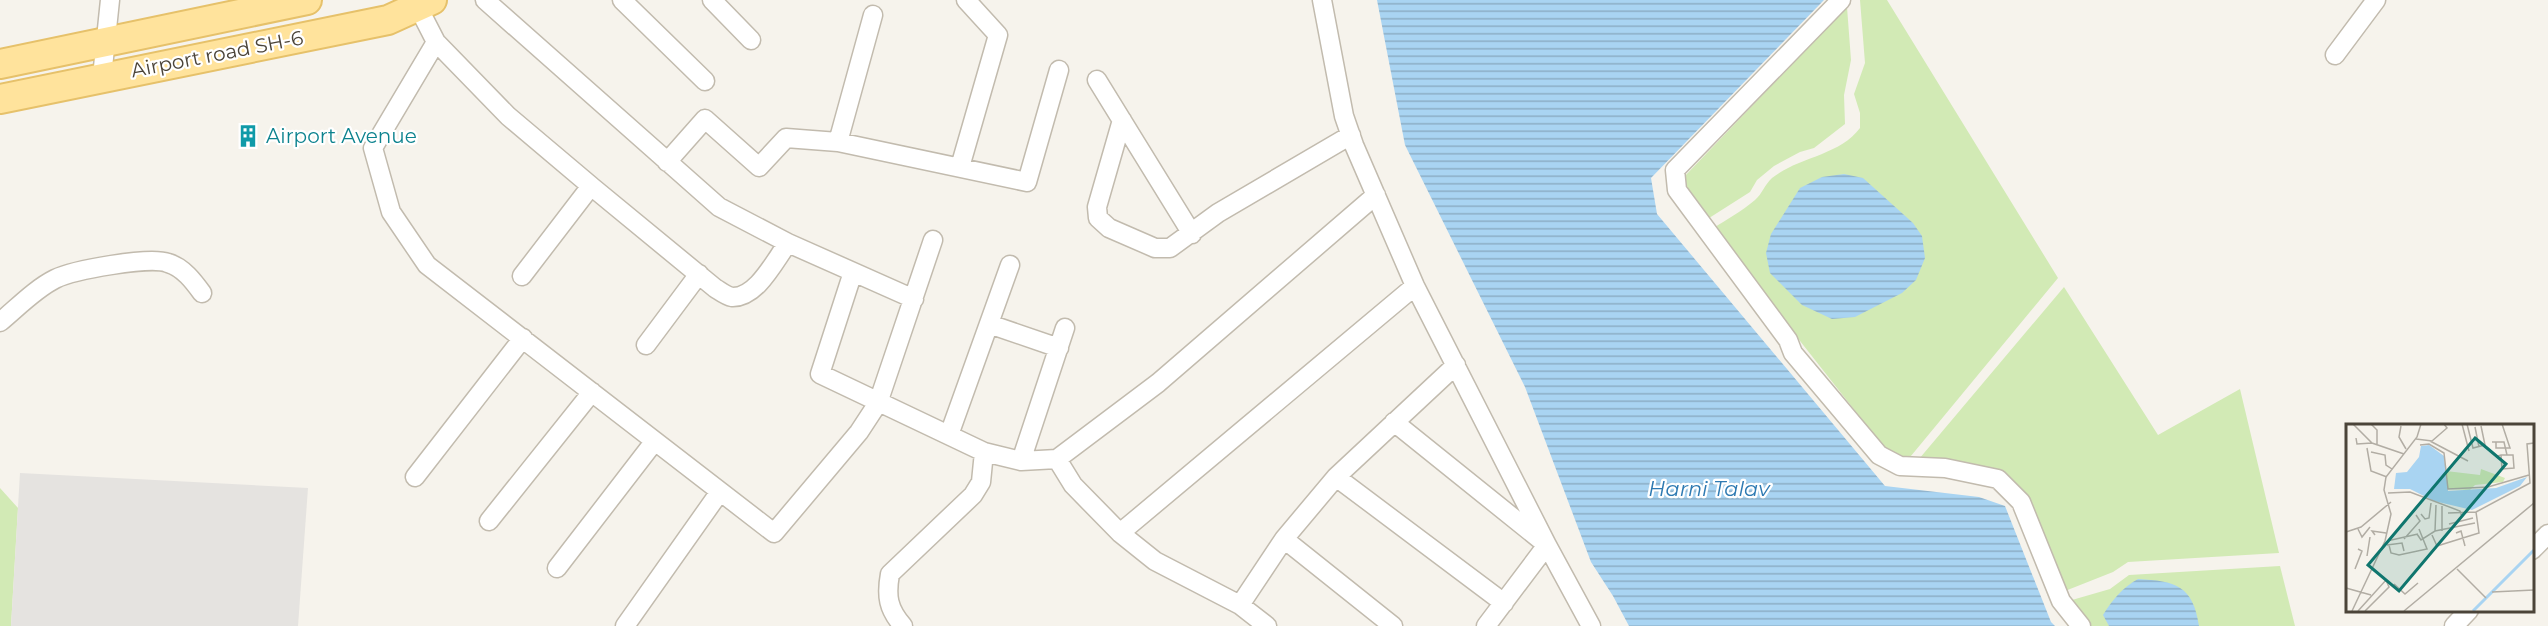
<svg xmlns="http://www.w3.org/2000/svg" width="2548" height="626" viewBox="0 0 2548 626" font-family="Montserrat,sans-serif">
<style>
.green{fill:#d2eab5}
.parking{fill:#e5e3e0}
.water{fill:url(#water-rules)}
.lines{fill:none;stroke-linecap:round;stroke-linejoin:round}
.minor-casing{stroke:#c2bbae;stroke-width:21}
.primary-casing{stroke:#e6c16a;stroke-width:32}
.minor{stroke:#fff;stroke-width:18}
.primary{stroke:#ffe39c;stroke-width:28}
.labels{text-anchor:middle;stroke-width:4.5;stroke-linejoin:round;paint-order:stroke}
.street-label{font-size:20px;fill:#4b4439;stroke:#fff}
.culture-label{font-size:20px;fill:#0d838f;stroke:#fff;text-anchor:start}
.water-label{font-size:21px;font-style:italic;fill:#2e7ab2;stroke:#fff}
.inset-river{fill:none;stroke:#a9d4f2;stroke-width:3}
.inset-road{fill:none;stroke:#b2ada4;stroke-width:1.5}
.view{fill:#0f766e;fill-opacity:0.15;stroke:#0f766e;stroke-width:3}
.inset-edge{fill:none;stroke:#4b4439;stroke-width:3}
</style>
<defs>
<pattern id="water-rules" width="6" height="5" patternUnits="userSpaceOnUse" patternTransform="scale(1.5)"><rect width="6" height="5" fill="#a9d4f2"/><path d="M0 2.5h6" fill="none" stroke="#8caec5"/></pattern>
</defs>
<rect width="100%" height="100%" fill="#f6f3ec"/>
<path class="green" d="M1860 0H1887L2058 278 1906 462 1889 454 1712 229C1726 220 1742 211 1755 200 1762 194 1765 184 1772 178 1798 157 1839 156 1860 128V113L1854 94 1865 63Z
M1847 7 1851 60 1844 95 1845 124 1814 148 1800 152 1774 166 1757 180 1750 192 1706 220 1682 185 1683 178Z
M2064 287 2158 435 2240 389 2279 553 2128 562 2113 572 2065 591 2027 497 1919 459Z
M0 488 18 508 11 626H0Z
M2280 566 2295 626H2089L2072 600 2110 589 2129 575Z"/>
<path class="parking" d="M20 473 308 488 298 626H11Z"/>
<path class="water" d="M1377 0H1824L1651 178 1657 214 1885 486 1979 497 2005 506 2051 622 2055 626H1629L1613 596 1591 562 1525 387 1405 145Z
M1844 174 1863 178 1913 223 1922 236 1925 258 1916 280 1902 293 1855 317 1832 319 1802 305 1770 273 1766 253 1771 234 1800 188 1822 177Z
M2138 579C2175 581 2193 585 2199 626H2109L2103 615C2112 600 2123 587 2138 579Z"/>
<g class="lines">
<g class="minor-casing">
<path id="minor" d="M485 0 719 207 788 243 914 299
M622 0 705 81
M712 0 751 40
M1322 0 1344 116 1354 145 1415 286 1547 545 1486 626
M1841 0 1675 170 1677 190 1788 340 1793 353 1879 455 1900 466 1945 468 1998 479 2021 502 2061 601 2081 626
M418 7 436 42 508 116 591 186 522 276
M436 42 373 148 391 212 427 265 774 533 859 432 878 403 933 240
M2335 55 2376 0
M102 77 110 0
M1097 80 1192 234
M1122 120 1097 207 1098 218 1109 228 1155 248H1170L1218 213 1351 135
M838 142 873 15
M667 162 705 119 759 167 786 138 838 142 1027 182 1059 70
M960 167 998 35 966 0
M591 186 715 288C720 291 726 296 732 297 757 298 775 260 788 243
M853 272 820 374 984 452 1021 461 1057 459 1073 485 1120 533 1155 561 1240 605 1267 626
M0 322C17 308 35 289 55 279 73 270 150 256 168 263 183 267 194 282 202 293
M989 324 1059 348
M646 345 699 274
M1394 422 1547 545 1591 626
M949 435 1010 265
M1057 459 1158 383 1376 195
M1021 461 1065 328
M415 477 523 338
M1336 477 1504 603
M489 521 592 392
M1120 533 1415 286
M1284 539 1393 626
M2532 550 2548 534
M557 568 654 442
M1240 605 1284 539 1336 477 1456 365
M625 626 719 493
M903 626C888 609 886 596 890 574L973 495 981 482 984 452
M2454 626 2469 610"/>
</g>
<g class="primary-casing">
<path id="primary" d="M0 64 307 0
M0 99 388 20 432 0"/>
</g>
<use href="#minor" class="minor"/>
<use href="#primary" class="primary"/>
</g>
<defs>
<g id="building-bare" transform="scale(1.8)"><path d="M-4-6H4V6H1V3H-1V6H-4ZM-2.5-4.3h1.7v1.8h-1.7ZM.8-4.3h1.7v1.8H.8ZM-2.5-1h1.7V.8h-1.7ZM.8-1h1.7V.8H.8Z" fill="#0f9aa8" stroke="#fff" stroke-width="2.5" paint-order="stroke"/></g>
</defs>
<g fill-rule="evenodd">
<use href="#building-bare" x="248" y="136"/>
</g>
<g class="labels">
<g class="street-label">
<text transform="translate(217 54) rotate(-11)" y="7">Airport road SH-6</text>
</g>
<g class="culture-label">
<text x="266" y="143">Airport Avenue</text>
</g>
<g class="water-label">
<text x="1709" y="496">Harni Talav</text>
</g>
</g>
<g transform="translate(2346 424)">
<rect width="188" height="188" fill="#f6f3ec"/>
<path d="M135 45 159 54 157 58 129 61 124 66 102 65 100 47 134 51Z" fill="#d2eab5"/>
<path d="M83 21 98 32 102 67 150 64 181 53 174 62 126 86 88 77 64 65H48L50 49 61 48 73 33 75 22Z" fill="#a9d4f2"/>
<path class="inset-river" d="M127 187 188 126"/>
<path class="inset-road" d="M7 0 26 19 58 30M25 0 31 6V21M116 0 123 27M121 0 127 24 139 21 135 2M55 2 53 13 60 25M129 3 133 23M10 14 11 20 26 19M70 15 86 17 101 4 98 0M84 17 122 37M146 18H158L161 31M150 18V24H164L156 0M74 21 83 20 98 29 102 65 142 63 183 51M21 24 25 47 41 53M25 28 39 31 40 41 46 45M152 32 155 31H167L168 44 156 45 155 31M42 69 64 68 114 87 116 93M96 82V107M130 88 184 59 181 20 188 19M75 90 79 95 83 94 85 79M103 100 127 94M12 105 16 113 24 103M89 107 90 81M0 108 15 103 45 78M110 109 115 107 119 122M71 110 75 116 89 107 129 99M29 111 26 107 40 109M86 111 91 122 133 109 130 88 102 89M58 115 74 97 70 91M41 117 72 110M41 121 56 119 58 127M43 121 45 129 53 131 81 125 73 105M21 132 24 113M9 145 16 127 12 125M111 145 140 174M48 160 59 170 72 159M0 164 25 171M146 168 188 166M6 187 39 117 45 90 38 66 40 53 71 13 75 0M12 187 40 156 43 163 19 187M58 187 188 79"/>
<path class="view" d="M129 14 160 40 53 167 22 141Z"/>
<rect width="188" height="188" class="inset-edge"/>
</g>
</svg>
